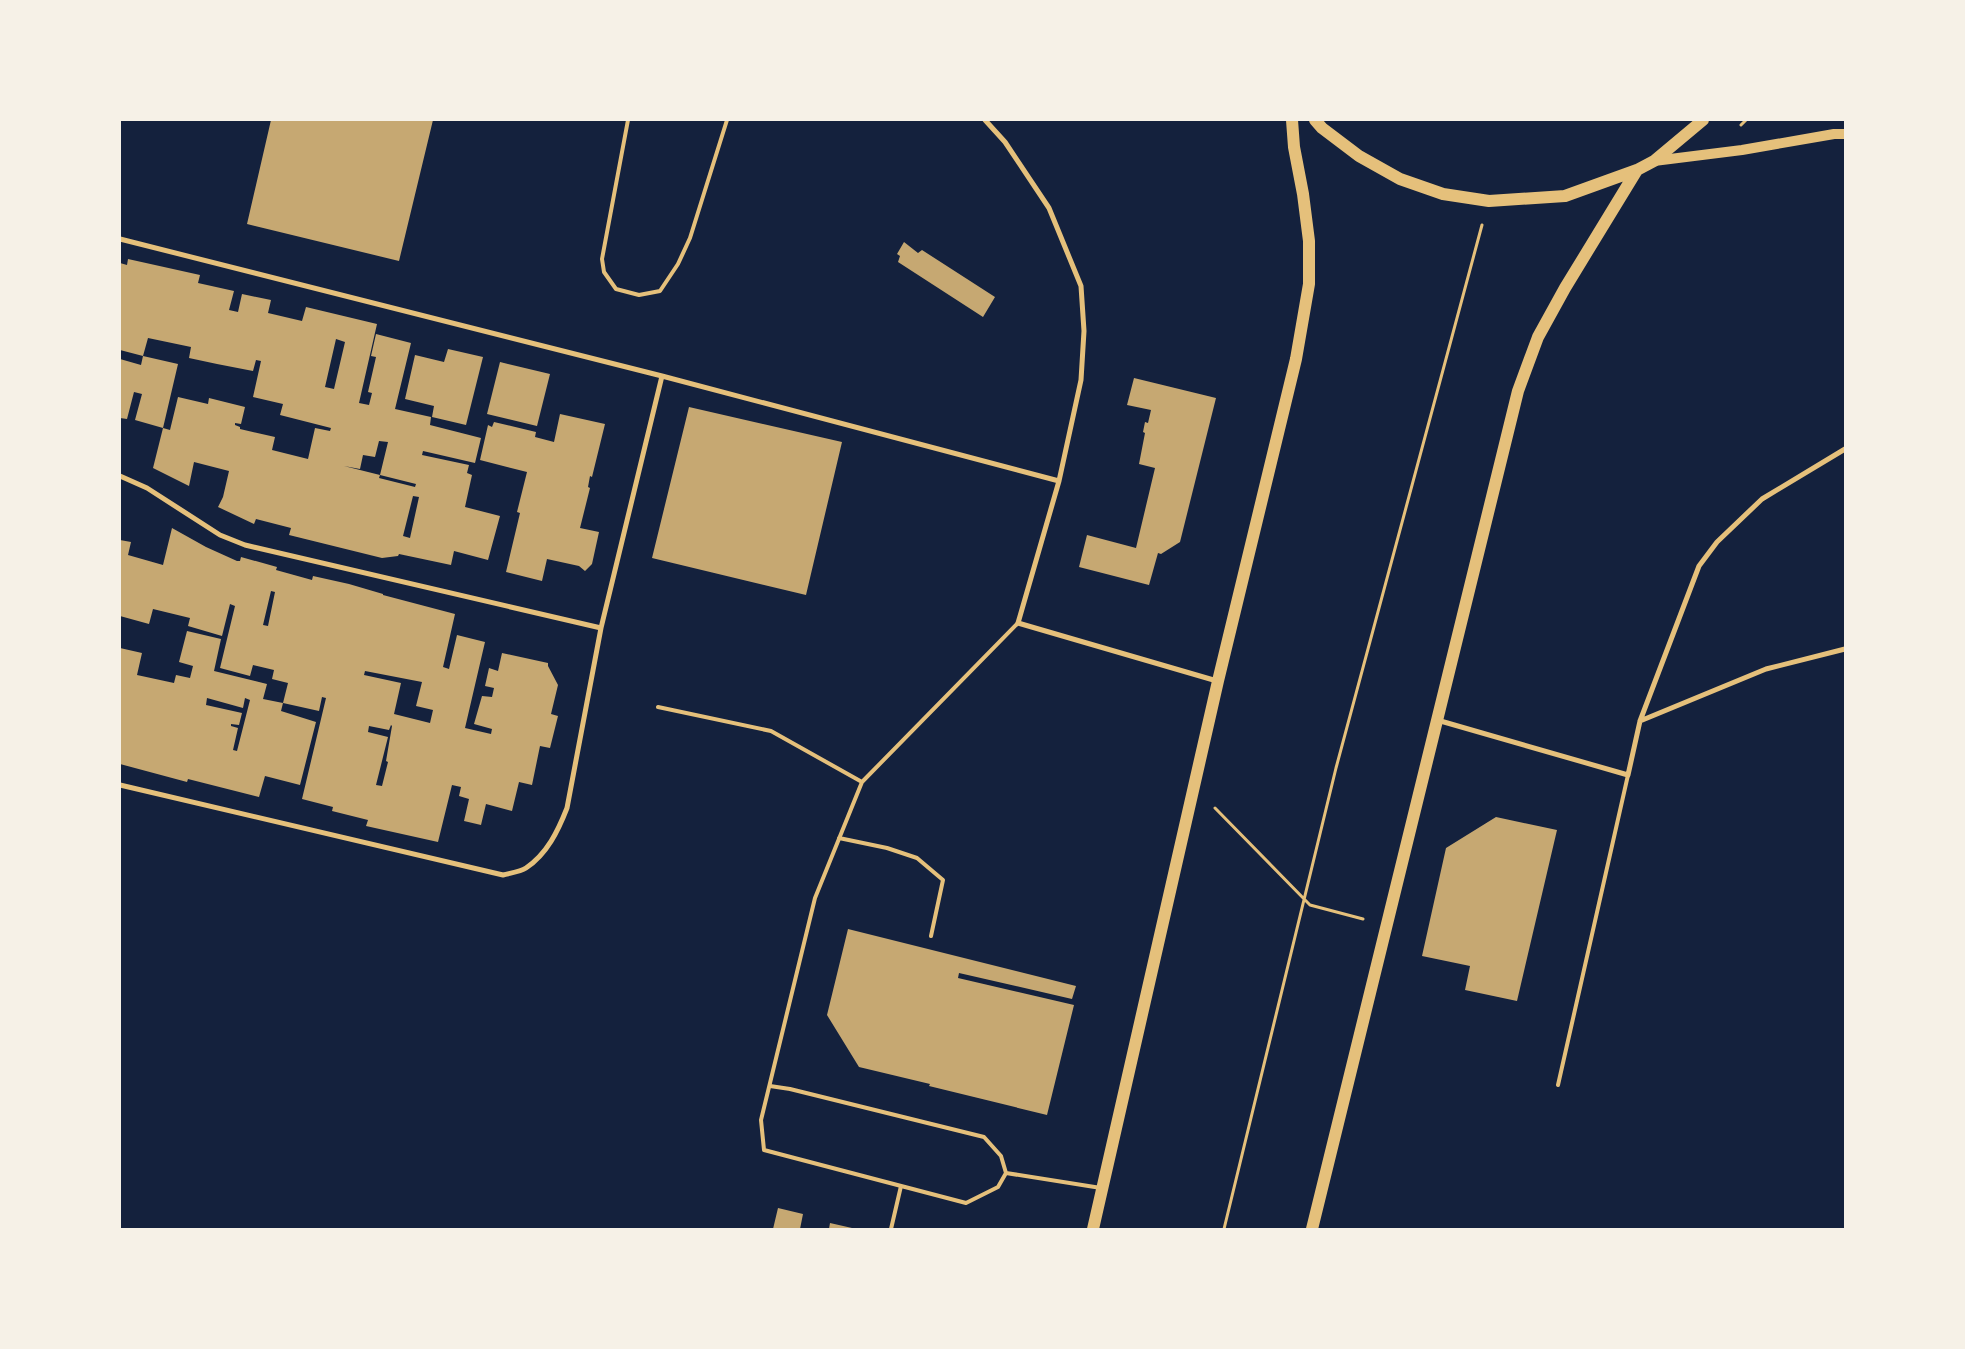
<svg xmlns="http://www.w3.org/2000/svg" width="1965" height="1349" viewBox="0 0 1965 1349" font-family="'Noto Serif',serif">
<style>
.building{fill:#c6a872;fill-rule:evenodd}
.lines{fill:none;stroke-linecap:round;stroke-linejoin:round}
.path{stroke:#e5c07b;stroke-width:3}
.service{stroke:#e5c07b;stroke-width:4}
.minor{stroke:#e5c07b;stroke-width:5}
.secondary{stroke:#e5c07b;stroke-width:10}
.primary{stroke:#e5c07b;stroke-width:12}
</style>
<rect width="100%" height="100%" fill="#14213d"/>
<path class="building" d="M271 120H433L399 261 247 224Z
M904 242 918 253 922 250 995 297 983 317 898 262 900 256 897 254Z
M128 259 200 275 198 283 234 291 229 310 238 312 242 294 271 300 268 313 302 321 306 307 377 324 359 403 369 405 372 393 368 392 376 357 371 356 376 334 411 343 395 409 431 417 430 425 481 438 475 463 423 451 422 455 469 465 467 473 472 475 465 507 500 516 488 560 454 551 451 565 399 554 398 556 382 558 289 535 291 528 256 519 254 524 218 507 223 497 229 471 194 462 189 486 153 468 163 428 170 430 178 397 208 404 209 398 245 407 241 424 235 423V425L240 427V429L275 437 272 450 308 459 315 428 330 431 331 428 280 415 283 404 253 397 261 361 256 360 253 371 217 364 189 358 191 347 148 338 143 356 120 350V263L127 265ZM336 339 345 342 334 389 325 387ZM379 441 388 442 380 475 344 466 360 469 363 455 375 457ZM380 475 416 484 415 487 379 478ZM413 496 419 497 410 538 403 536Z
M448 349 483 357 466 425 432 417 434 406 405 399 415 355 444 362Z
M143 356 178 364 163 428 135 420 142 394 134 392 127 419 120 418V359L141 365Z
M500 362 550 374 537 426 487 414Z
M1134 378 1216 398 1180 542 1161 554 1158 553 1149 585 1079 567 1087 535 1136 548 1155 468 1139 464 1145 433 1143 432 1145 422 1148 423 1151 410 1127 405Z
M689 407 842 442 806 595 652 558Z
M560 414 605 424 592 477 590 476 588 487 590 488 580 528 599 532 592 564 585 571 579 566 547 559 542 581 506 572 520 513 517 512 527 472 480 460 488 425 492 427 494 422 536 432 535 437 554 442Z
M172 528 206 547 237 561H240L241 557 277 567 276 570 312 580 313 576 349 584 383 594V595L455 614 443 667 449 669 457 635 485 642 465 728 491 734 492 729 474 724 482 696 492 697 494 688 485 686 489 668 498 671 502 653 548 663V666L558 685 551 714 558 716 550 748 540 746 532 785 519 782 512 811 486 804 481 825 464 821 469 799 459 796 461 787 452 785 438 842 366 826 368 820 332 811 333 807 302 799 326 698 322 697 319 711 283 703 288 683 272 679 274 670 253 665 250 676 220 668 235 606 230 604 222 636 188 626 190 618 153 609 149 624 120 616V540L131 542 128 555 163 565ZM271 591 275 592 268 626 263 625ZM365 671 422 682 416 706 433 710 430 723 394 714 401 683 364 675ZM391 725 392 726 386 761 388 762 382 786 376 785 388 737 368 732 369 726 389 730Z
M187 631 221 639 214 671 267 684 263 699 283 703 281 711 316 722 300 785 265 776 259 797 188 779 187 782 120 764V648L142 653 137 675 174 683 176 675 190 678 193 666 179 662ZM207 698 243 708 245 698 250 700 237 751 233 750 238 728 231 726V724L239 725 242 713 206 705Z
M1496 817 1557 830 1517 1001 1465 990 1470 966 1422 956 1446 848Z
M848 929 1076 986 1072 999 959 973 958 978 1074 1005 1047 1115 929 1086 930 1084 859 1067 827 1015Z
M778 1208 803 1214 800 1229H773Z
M830 1223 852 1228V1229H829Z"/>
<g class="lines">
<path class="path" d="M1741 125 1746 120
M1215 808 1310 905 1363 919
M1224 1229 1336 768 1482 225"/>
<path class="service" d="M628 120 602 259 604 272 616 289 639 295 660 291 678 264 690 238 727 120
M658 707 771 731 862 782
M839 838 887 848 917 858 943 880 931 936
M1558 1085 1628 775
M770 1086 790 1089 984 1137 1001 1156 1006 1173 998 1187 966 1203 764 1150 761 1120 815 898 862 782 1018 623
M1006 1173 1101 1188
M891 1229 901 1186"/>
<path class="minor" d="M985 120 1005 142 1049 208 1081 286 1084 331 1081 380 1059 481 1018 623 1217 681
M120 239 662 376 601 628 567 808C558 831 547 854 526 868 520 872 510 873 503 875L120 785
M662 376 1059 481
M120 476 147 488 220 535 245 545 601 628
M1437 720 1628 775 1640 721 1699 566 1717 542 1762 499 1845 449
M1640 721 1766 669 1845 649"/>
<path class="secondary" d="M1654 161 1742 150 1834 134H1845"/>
<path class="primary" d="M1315 120 1322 128 1359 156 1400 179 1443 194 1489 201 1565 196 1637 170 1654 161 1703 120
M1093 1229 1218 681 1296 359 1309 284V241L1303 194 1294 147 1292 120
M1312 1229 1518 391 1538 337 1565 288 1637 170"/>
</g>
<rect width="1965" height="1349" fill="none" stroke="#f6f1e7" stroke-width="242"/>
</svg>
